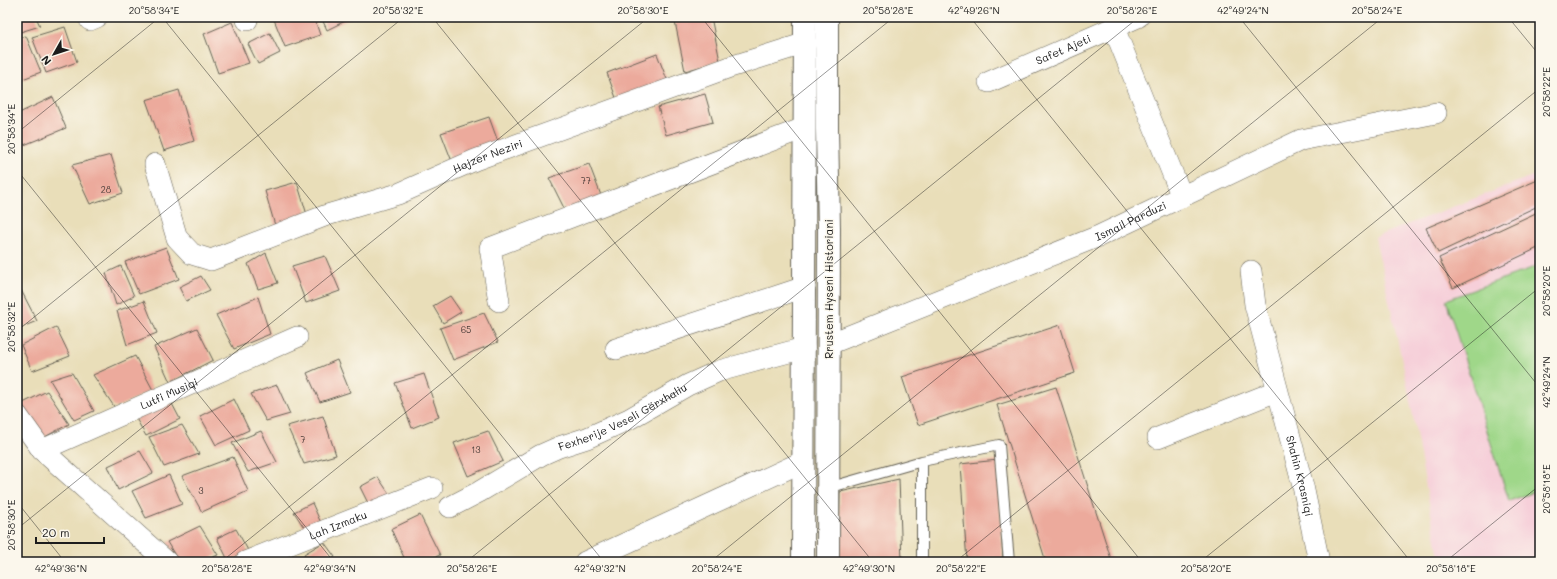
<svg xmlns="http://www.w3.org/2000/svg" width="1557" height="579" viewBox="0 0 1557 579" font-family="Mali,sans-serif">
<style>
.built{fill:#f6cfd9}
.green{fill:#9fd789;stroke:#5e7a52}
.building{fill:#ecaa9c}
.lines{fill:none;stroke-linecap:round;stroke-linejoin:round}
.lane-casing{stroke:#646053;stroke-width:12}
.street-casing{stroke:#646053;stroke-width:22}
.primary-casing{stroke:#646053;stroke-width:24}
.lane{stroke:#fff;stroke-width:10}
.street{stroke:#fff;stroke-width:21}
.primary{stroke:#fff;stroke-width:22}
.ticks{fill:none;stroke:#1c1c1c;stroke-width:1;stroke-opacity:0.45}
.labels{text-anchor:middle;stroke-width:3;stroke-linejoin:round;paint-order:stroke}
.number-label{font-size:9px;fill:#50403c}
.street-label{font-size:11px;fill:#1c1c1c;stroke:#fbf7ec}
.neatline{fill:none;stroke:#1c1c1c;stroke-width:1.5}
.ticks-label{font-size:10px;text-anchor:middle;fill:#1c1c1c}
</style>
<rect width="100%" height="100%" fill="#fbf7ec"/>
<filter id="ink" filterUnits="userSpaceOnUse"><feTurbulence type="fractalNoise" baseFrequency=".025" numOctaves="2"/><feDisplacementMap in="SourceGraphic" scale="8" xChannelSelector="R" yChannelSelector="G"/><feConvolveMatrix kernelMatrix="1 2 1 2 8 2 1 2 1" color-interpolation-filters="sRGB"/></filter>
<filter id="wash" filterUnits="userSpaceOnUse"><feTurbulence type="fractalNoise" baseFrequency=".012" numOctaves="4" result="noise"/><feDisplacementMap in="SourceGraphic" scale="16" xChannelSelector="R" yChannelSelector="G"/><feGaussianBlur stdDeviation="0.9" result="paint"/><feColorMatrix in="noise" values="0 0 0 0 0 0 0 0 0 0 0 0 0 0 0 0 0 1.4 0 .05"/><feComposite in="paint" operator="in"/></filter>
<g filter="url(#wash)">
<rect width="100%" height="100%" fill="#e9deb9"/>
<path class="built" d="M1540 173V562H1440L1406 379 1375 237Z"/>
<path class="green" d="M1540 265V490L1509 501 1446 300Z"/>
<g id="blocks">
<path class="building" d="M17 17H36L40 26 17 33Z
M273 17H314L320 35 285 47Z
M321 17H353L327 30Z
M695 17H711L720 61 685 71 675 22Z
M232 22 249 63 218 73 204 34Z
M65 27 77 62 46 73 32 37Z
M270 33 280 53 258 64 248 44Z
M26 36 41 72 20 80 17 75V38Z
M657 54 670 87 619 106 607 73Z
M179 90 194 141 164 151 146 100Z
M705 94 713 122 666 135 658 107Z
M53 97 66 128 24 145 17 129V114Z
M489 117 501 150 453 164 441 133Z
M111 155 123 193 90 204 72 165Z
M589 164 602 198 565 210 549 178Z
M1540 179V205L1438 253 1426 228Z
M297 182 308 218 276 229 265 191Z
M1540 211V247L1453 288 1439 258Z
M166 247 179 279 139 294 125 262Z
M266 253 278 283 258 289 248 264Z
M325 256 340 291 306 303 292 266Z
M121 266 134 296 116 305 106 273Z
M201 276 210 290 186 301 179 287Z
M21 290 37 321 17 329V293Z
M450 296 461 312 443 323 433 306Z
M258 297 270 334 234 349 216 315Z
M144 301 157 333 127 345 117 311Z
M484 313 498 342 453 360 440 328Z
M1060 325 1075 373 918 425 902 377Z
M56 327 70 356 32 371 21 345Z
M197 328 213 360 170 382 154 347Z
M135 356 153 390 115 408 93 375Z
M337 360 350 392 320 402 307 373Z
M72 373 94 411 74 420 50 380Z
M424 374 439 417 412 428 395 383Z
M277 385 290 414 266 421 251 394Z
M1056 387 1112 562H1046L997 405Z
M47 391 69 424 41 439 17 406Z
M169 398 180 419 146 436 134 415Z
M234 399 249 430 216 445 200 416Z
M323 416 336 455 304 464 287 426Z
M182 425 199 454 164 467 149 437Z
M261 431 277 462 248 472 232 443Z
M488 431 503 461 468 476 454 443Z
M140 451 153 473 118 490 108 466Z
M233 457 248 491 202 512 182 476Z
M998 460 1003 562H967L960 464Z
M169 475 182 504 146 518 132 491Z
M378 477 390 495 370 507 360 487Z
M899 479 902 562H839L840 492Z
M312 503 321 523 307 532 294 512Z
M420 515 440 555 422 562H406L391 529Z
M200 526 218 555 200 562H179L167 542Z
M236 529 249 552 229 562 217 538Z
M324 542 335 557 327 562H308L304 554Z"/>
</g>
</g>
<g filter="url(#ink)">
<use href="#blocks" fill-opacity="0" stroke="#646053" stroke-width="1"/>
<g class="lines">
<g class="lane-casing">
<path id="lane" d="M922 461 999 445 1009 562
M828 488 922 461V562"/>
</g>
<g class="street-casing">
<g id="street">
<path d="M90 20 97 17"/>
<path d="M247 20V17"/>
<path d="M1114 28 1182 197"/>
<path id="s1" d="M989 82 1138 17"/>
<path id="s2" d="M155 164 177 238 192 254 211 260 327 215 398 194 475 160 730 67 806 43"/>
<path id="s3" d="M1251 271 1255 305 1303 486 1319 562"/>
<path d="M499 301 490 248 804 128"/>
<path id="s4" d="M829 344 1099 236 1301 140 1436 113"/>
<path d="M616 349 805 287"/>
<path d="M17 415 42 450 167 562"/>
<path d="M1158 438 1277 391"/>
<path id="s5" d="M42 450 297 337"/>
<path id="s6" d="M450 507 479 492 541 455 559 447 587 438 629 419 688 385 719 371 804 348"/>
<path id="s7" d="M245 562 432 488"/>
<path d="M585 562 802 462"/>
</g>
</g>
<g class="primary-casing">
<path id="primary" d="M827 17V129L829 228 828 562
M803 562 805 17"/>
</g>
<use href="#lane" class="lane"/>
<use href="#street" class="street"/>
<use href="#primary" class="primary"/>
</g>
</g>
<path class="ticks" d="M162 17 604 562M432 17 873 562M701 17 1142 562M970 17 1411 562M1239 17 1540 388M1508 17 1540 56M17 133 160 17M17 170 334 562M17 331 404 17M17 502 65 562M17 529 649 17M221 562 894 17M466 562 1139 17M710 562 1383 17M955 562 1540 88M1200 562 1540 287M1445 562 1540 485"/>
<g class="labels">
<g class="number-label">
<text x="586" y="184">77</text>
<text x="106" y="193">28</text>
<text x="466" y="333">65</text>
<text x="303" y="443">7</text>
<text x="476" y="453">13</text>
<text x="201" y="494">3</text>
</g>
<g class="street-label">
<text dy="4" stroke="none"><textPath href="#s1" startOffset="81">Safet Ajeti</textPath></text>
<text dy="4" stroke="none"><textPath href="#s2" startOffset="415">Hajzer Neziri</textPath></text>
<text dy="4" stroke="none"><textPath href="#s4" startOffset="326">Ismail Parduzi</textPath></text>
<text transform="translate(829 289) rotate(-90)" y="4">Rrustem Hyseni Historiani</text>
<text dy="4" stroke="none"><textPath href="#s5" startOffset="139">Lutfi Musiqi</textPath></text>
<text dy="4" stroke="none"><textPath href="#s6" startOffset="195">Fexherije Veseli Gërxhaliu</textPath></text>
<text dy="4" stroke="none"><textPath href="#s3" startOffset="211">Shahin Krasniqi</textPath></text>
<text dy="4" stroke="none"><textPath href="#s7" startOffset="100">Lah Izmaku</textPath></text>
</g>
</g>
<rect width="1557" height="579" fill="none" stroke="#fbf7ec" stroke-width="44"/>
<g transform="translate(54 54) rotate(231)" stroke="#fbf7ec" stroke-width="3" paint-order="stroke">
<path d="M0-3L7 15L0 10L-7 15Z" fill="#1c1c1c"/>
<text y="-6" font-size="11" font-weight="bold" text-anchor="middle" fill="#1c1c1c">N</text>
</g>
<path d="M36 537v6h68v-6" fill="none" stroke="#1c1c1c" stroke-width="2"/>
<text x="42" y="537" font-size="12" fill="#1c1c1c" stroke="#fbf7ec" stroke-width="3" paint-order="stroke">20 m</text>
<rect x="22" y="22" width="1513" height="535" class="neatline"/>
<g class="ticks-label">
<text x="154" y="14">20°58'34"E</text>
<text x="398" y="14">20°58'32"E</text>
<text x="643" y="14">20°58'30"E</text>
<text x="888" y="14">20°58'28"E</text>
<text x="974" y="14">42°49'26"N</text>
<text x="1132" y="14">20°58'26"E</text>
<text x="1243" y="14">42°49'24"N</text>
<text x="1377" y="14">20°58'24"E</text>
<text transform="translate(1546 92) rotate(-90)" y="4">20°58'22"E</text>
<text transform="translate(11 129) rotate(-90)" y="4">20°58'34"E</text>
<text transform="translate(1546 291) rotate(-90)" y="4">20°58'20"E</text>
<text transform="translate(11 327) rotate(-90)" y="4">20°58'32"E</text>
<text transform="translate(1546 382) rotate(-90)" y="4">42°49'24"N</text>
<text transform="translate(1546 489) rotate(-90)" y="4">20°58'18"E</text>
<text transform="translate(11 525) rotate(-90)" y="4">20°58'30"E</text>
<text x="61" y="572">42°49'36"N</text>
<text x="227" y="572">20°58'28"E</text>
<text x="330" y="572">42°49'34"N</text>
<text x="472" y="572">20°58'26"E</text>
<text x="600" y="572">42°49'32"N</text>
<text x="717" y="572">20°58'24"E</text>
<text x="869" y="572">42°49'30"N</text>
<text x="961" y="572">20°58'22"E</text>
<text x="1206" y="572">20°58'20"E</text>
<text x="1451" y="572">20°58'18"E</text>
</g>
</svg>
